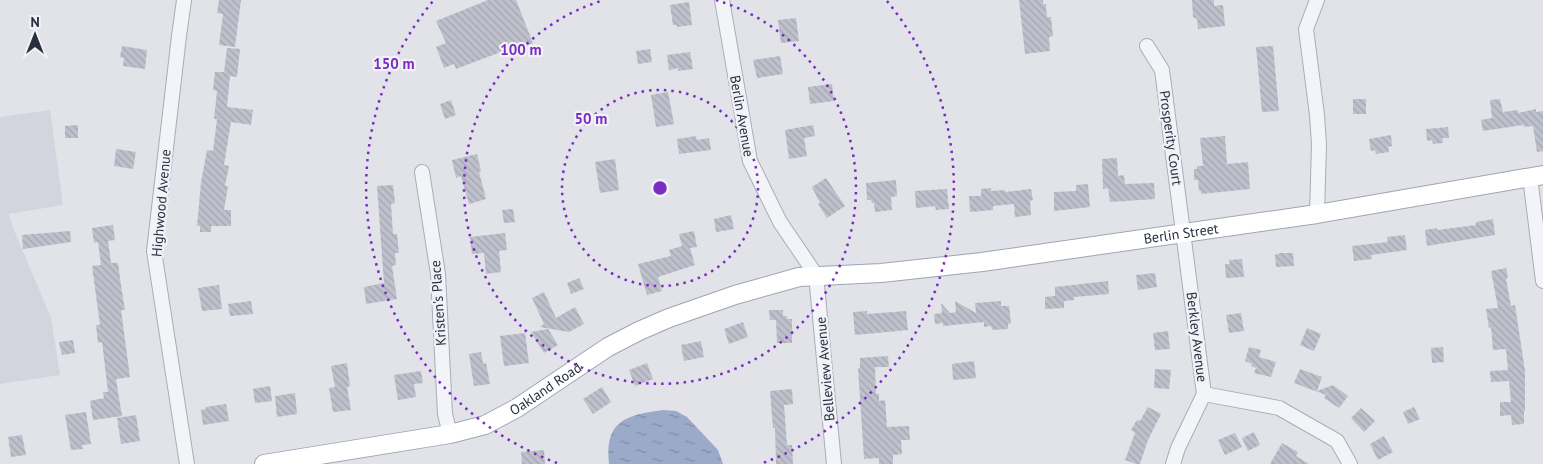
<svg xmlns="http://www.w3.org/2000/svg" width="1543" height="464" viewBox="0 0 1543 464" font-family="'PT Sans',sans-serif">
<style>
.built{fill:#d3d5de}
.water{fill:url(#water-ripples)}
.building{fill:url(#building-back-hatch)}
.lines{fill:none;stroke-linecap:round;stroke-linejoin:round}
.minor-casing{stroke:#aaadb7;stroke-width:16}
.major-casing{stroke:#a0a5b5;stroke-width:20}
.minor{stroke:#f3f4f8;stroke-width:14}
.major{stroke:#fff;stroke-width:18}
.ring{fill:none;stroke:#7b2cbf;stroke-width:2.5;stroke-dasharray:2.5 5}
.labels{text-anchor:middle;stroke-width:4.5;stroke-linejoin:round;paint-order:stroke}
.street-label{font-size:14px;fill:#292e41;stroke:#f0f2f7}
.centre{fill:#7b2cbf;stroke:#f0f2f7;stroke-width:2.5}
.ring-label{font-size:15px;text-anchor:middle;font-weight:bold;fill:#7b2cbf;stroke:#f0f2f7;stroke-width:4.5;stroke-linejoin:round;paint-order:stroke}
</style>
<defs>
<pattern id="water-ripples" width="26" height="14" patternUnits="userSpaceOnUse" patternTransform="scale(1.25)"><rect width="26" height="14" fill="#9caac9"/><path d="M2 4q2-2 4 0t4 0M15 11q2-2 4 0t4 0" fill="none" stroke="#7f8ba5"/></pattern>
<pattern id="building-back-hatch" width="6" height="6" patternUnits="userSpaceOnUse" patternTransform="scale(1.25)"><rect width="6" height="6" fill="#bec1cc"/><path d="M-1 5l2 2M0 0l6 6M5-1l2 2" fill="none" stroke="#a3a6b0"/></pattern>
</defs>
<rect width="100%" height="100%" fill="#e1e3e9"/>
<path class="built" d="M50 110 63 205 9 214 14 230 51 318 60 375 0 384V117Z"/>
<path class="water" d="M663 410 676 411 687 417 718 450 723 464H609C604 420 627 415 663 410Z"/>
<path class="building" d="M219 0H241L235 47 219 45 223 14 217 13Z
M488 0H516L533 43 512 52 511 48 456 69 454 64 444 68 436 47 446 43 436 21Z
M1019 0H1043V4H1046L1047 17H1051L1053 36 1049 37 1050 51 1025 54Z
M1192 0H1214V6L1223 5 1225 26 1198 29 1197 19 1193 17Z
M689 2 692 25 677 27V25H673L670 5Z
M796 18 799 41 781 43 778 20Z
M122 46 147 50 145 69 123 66 124 58 120 57Z
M1273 46 1279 111 1262 112 1256 47Z
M227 48 240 49 237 77 230 76 227 107 253 110 251 125 231 122 224 165 229 166 225 186H228L224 210H231V226H211V232H200V226H197L201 182 207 150 213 151 217 119H214L217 91 213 90 215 72H224Z
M650 49 652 62 638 64 636 51Z
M690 52 693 69 678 71V68L669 70 667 55Z
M780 56 783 74 757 78 753 60Z
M832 84 834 101 810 104 808 87Z
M668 92 674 124 656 127 651 95Z
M1353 99H1366V114H1353Z
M1500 99 1503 112 1518 110V113L1536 109V112L1543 111V151L1537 152 1533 126 1524 127 1523 125 1483 131 1481 120 1492 118 1490 100Z
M451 100 456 115 445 119 440 104Z
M78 125V138H65V126Z
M813 125 815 136 804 138 807 156 789 159 785 130Z
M1448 127 1449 138H1442L1443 143 1433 144 1432 140 1427 141 1426 129Z
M1391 135 1392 146 1388 147 1389 152 1376 154 1375 150 1371 151 1369 139Z
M696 136 697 140 709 138 711 150 679 154 677 139Z
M1225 136 1227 164 1248 162 1250 189 1201 194V191H1199L1198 180H1194V169H1197V166H1203L1200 138Z
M116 149 136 152 133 169 114 166Z
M477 154 481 171 479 172 486 199 469 204 461 176 456 178 452 160Z
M1117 158 1118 176 1124 175 1125 184 1154 183 1155 199 1110 202 1108 188 1103 189 1102 159Z
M615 159 619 190 600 193 595 162Z
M826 178 845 206 827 218 818 204 820 203 812 187Z
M896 180 897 196 891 197 892 210 875 212 874 203H872L871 200H867L866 183Z
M1088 184 1090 207 1054 211V192L1076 191V185Z
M393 185 395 203 391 204 393 234H397L399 253H395L396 265 392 266 397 299 366 304 364 287 384 283 377 186Z
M991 188V191L1005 190V192L1031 189 1033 200 1030 201 1031 215 1015 217 1014 204 993 206V210L970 212 969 196H981V189Z
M947 189 949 209 936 210 935 206 916 208 915 191Z
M513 209 515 222 504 223 502 210Z
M731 215 734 229 716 232 714 219Z
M1493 219 1495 235 1427 246 1425 230 1437 228V230L1476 225V222Z
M113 225 115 240 108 241 111 263H118L122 292 125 310H121L130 377 116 379 122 416 93 420 90 401 104 398 103 392H108L102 342 98 343 96 325H100L92 266 101 265 98 242 94 243 92 228Z
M70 231 71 242 23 249 22 235Z
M694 231 697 247 690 248 695 265 658 277 662 291 647 295 638 264 671 256 669 250 682 246 679 234Z
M505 233 507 250 499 251 501 272 486 274 484 253 472 254 470 237Z
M1405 235 1407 250 1371 255 1372 259 1354 261 1352 246 1388 242 1387 237Z
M1280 253H1293L1294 266 1276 267 1275 255Z
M1242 259 1244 277 1226 278 1225 264H1230L1229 260Z
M1506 268 1508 277 1506 279 1511 306 1515 305 1525 371V411H1524V424L1512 425 1511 415 1500 416V402H1511L1509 381 1491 382 1490 371 1508 370 1506 349 1493 350 1491 327 1489 328 1486 309 1498 308 1491 271Z
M1155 273 1157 287 1138 290 1136 275Z
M579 278 584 289 571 294 567 283Z
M1108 281 1109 294 1074 297V300L1064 301V308L1045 309V297L1055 296V287Z
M219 285 222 309 202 311 198 288Z
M544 292 556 318 575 307 584 324 569 332 540 327 544 324 532 298Z
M251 301 253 314 230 316 228 304Z
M955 301 976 313 975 303 1001 301V306H1009L1011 323 1008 324V329L992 330 991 326 984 327V322L943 326V323L935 324 934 314 942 313 941 303 950 313 956 312Z
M769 310H783V316H787V319H792V343H777L776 320H770Z
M867 311V314L906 311 908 330 855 335 853 312Z
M1241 313 1244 331 1229 333 1226 315Z
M743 322 748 337 729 344 724 329Z
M1307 328 1321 334 1314 351 1300 345Z
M548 329 558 345 544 353 531 332Z
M1168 331 1170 349 1155 350 1153 333Z
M525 333 529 363 504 366 500 336Z
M73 340 75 353 62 355 59 342Z
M701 341 704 357 684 361 681 345Z
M1249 347 1261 350 1259 357 1276 362 1271 377 1254 373 1256 368 1251 366 1252 364 1245 361Z
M1443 347 1444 362 1432 363 1431 348Z
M481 352 483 364 486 363 490 384 474 386 469 354Z
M888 356 889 367H875L876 394H879V401L885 400 887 427 909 426 910 440H901L902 454 893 455V464H879V458L864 459 858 368H860V358Z
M974 361 976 378 953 380 952 364Z
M347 363 350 386 347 387 351 410 333 412 329 388 335 387 331 366Z
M647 363 653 379 635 386 629 370Z
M1155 369 1171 370 1169 389 1154 388Z
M1300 369 1322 377 1317 391 1333 385 1348 396 1339 408 1324 398 1326 395 1294 383Z
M421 371 423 383 414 384 416 397 398 400 394 375Z
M270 386 272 401 255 403 253 389Z
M602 387 611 402 593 414 583 399Z
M792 389 793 404 784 405 787 445H792L793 464H776L775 428H773L770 391Z
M295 393 297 414 277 417 275 396Z
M226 404 229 421 203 425 201 410 206 409V407Z
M1148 407 1161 414 1148 440 1140 464H1136L1125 460 1135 433 1131 430 1137 420 1140 421Z
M1414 407 1420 419 1408 424 1403 412Z
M1361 408 1375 421 1364 432 1351 418Z
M86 412 91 444 82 445 83 449 71 450 65 415Z
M136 415 140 441 121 444 117 418Z
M1254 432 1260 445 1248 451 1242 438Z
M1235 433 1242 447 1225 455 1218 440Z
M22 435 26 455 11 457 8 437Z
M1384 436 1393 452 1378 460 1370 444Z
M1282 443 1298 452 1296 456 1309 464H1270Z
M544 450 545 464H522L521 452Z"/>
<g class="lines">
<g class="minor-casing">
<path id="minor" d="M184 0 179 36 154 251 187 464
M722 0 750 161 780 222 816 275 834 464
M1317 0 1306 29 1317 115 1319 144 1317 214
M1147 46 1162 70 1204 394 1178 448 1173 464
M422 172 438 274 445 414 450 434
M1530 177 1543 281
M1204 394 1279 408 1337 441 1350 464"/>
</g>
<g class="major-casing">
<g id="major">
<path id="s1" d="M264 464 450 434 485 425 517 408 608 347 639 331 669 318 735 295 799 277 881 273 982 262 1317 214 1543 175"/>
</g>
</g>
<use href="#minor" class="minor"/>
<use href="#major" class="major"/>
</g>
<g class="ring">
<circle cx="660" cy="188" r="98"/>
<path d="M716 0A196 196 0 1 1 604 0"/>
<path d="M557 463A294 294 0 0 1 433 1M887 1A294 294 0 0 1 763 463"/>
</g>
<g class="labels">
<g class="street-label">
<text transform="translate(742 116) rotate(80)" y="5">Berlin Avenue</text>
<text transform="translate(1171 138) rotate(82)" y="5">Prosperity Court</text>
<text transform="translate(161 203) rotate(-85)" y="5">Highwood Avenue</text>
<text dy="5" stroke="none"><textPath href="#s1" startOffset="959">Berlin Street</textPath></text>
<text transform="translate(438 303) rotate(-94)" y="5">Kristen's Place</text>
<text transform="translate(1197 337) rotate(83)" y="5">Berkley Avenue</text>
<text transform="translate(825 369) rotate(-95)" y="5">Belleview Avenue</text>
<text dy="5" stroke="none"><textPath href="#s1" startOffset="295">Oakland Road</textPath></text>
</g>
</g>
<circle cx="660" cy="188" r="8" class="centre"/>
<g class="ring-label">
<text x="521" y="55">100 m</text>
<text x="394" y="69">150 m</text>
<text x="591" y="124">50 m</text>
</g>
<g transform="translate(35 35)" stroke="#f0f2f7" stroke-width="4" paint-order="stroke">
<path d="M0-4L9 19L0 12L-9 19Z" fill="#292e41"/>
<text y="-8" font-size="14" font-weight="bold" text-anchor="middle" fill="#292e41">N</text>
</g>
</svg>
